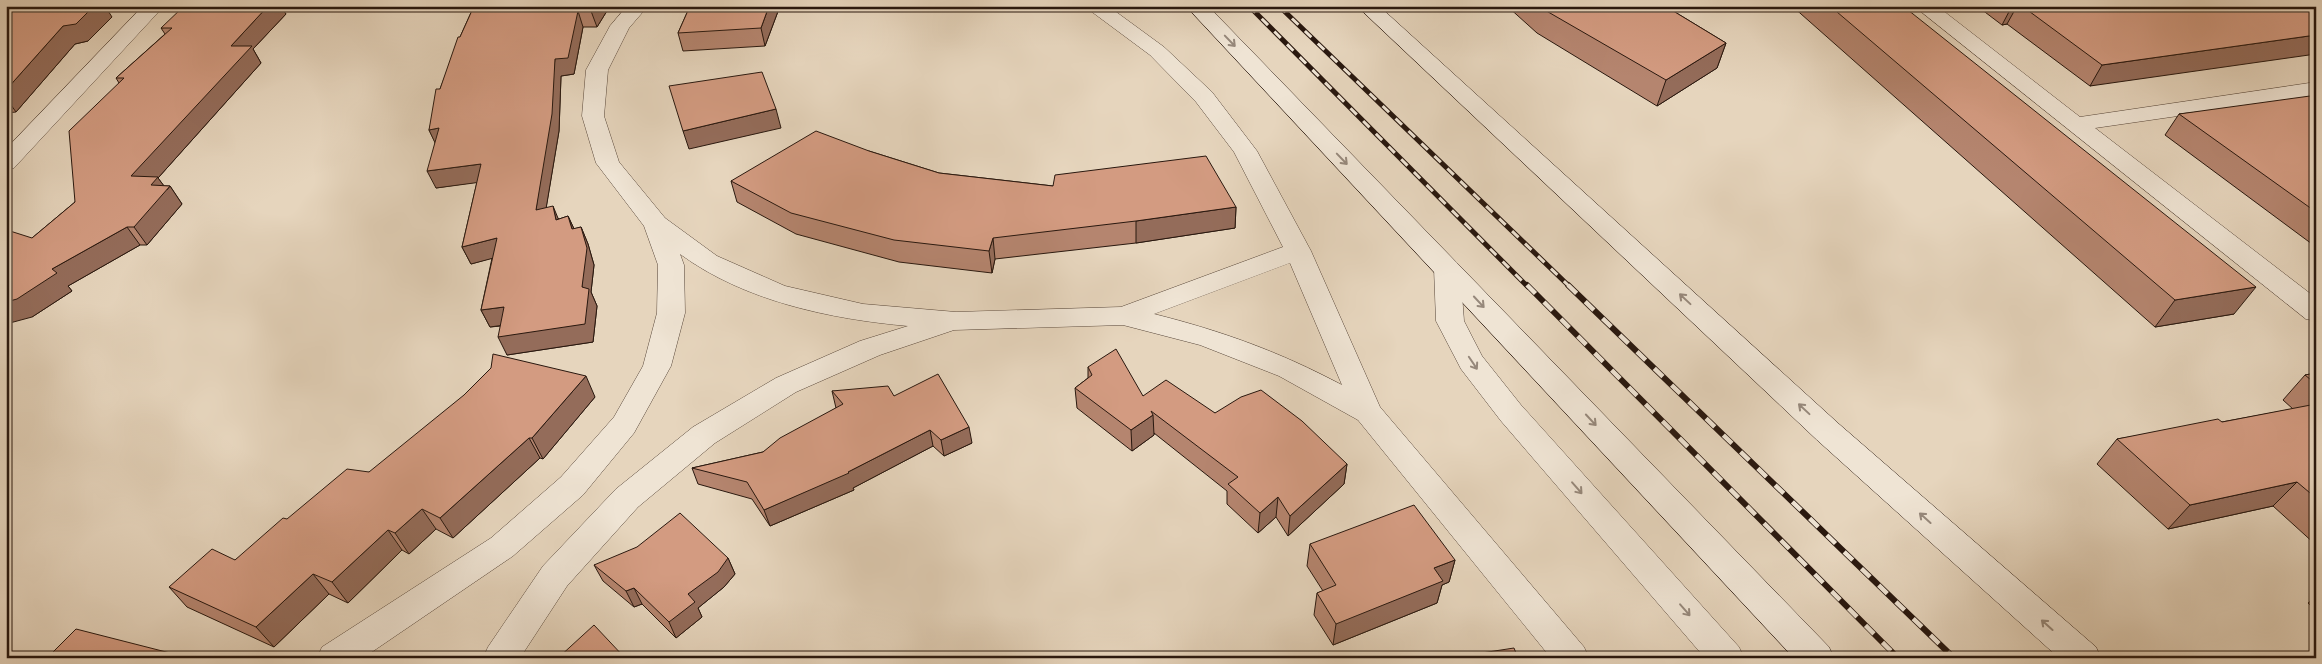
<svg xmlns="http://www.w3.org/2000/svg" width="2322" height="664" viewBox="0 0 2322 664" font-family="'Old Standard TT',serif">
<style>
.lines{fill:none;stroke-linecap:round;stroke-linejoin:round}
.street-casing{stroke:#58473a;stroke-width:1}
.secondary-casing{stroke:#29180f;stroke-width:1}
.street{fill:#efe4d4;fill-rule:evenodd}
.secondary{fill:#efe4d4;fill-rule:evenodd}
.rail-far1-casing{stroke:#29180f;stroke-width:5}
.rail-casing{stroke:#29180f;stroke-width:6}
.rail-far1{stroke:#efe4d4;stroke-width:3;stroke-dasharray:9;stroke-linecap:butt}
.rail{stroke:#efe4d4;stroke-width:4.5;stroke-dasharray:12;stroke-linecap:butt}
.wall{fill:#b5856f;stroke:#29180f}
.shaded-wall{fill:#946c5a;stroke:#29180f}
.building{fill:#d39b81;stroke:#29180f}
.oneway{stroke:#96887b}
</style>
<rect width="100%" height="100%" fill="#e6d5bd"/>
<filter id="stains"><feTurbulence type="fractalNoise" baseFrequency=".004" numOctaves="4"/><feColorMatrix values="0 0 0 0 .2 0 0 0 0 .09 0 0 0 0 .02 0 0 0 .5 -.17"/></filter>
<radialGradient id="worn" r=".72"><stop offset=".6" stop-color="#630" stop-opacity="0"/><stop offset="1" stop-color="#630" stop-opacity=".3"/></radialGradient>
<g class="lines">
<g class="street-casing">
<path id="street" d="M143 6H164L14 168 6 170V149Z
M627 6H648L629 28 608 70 604 116 619 162 665 218 717 256 785 286 863 304 956 312 1121 307 1283 247 1234 152 1196 102 1150 55 1084 6H1108L1164 47 1212 92 1257 151 1311 251 1380 407 1584 647 1589 658H1551L1358 420 1279 376 1200 345 1123 325 954 330 880 355 796 392 715 443 638 507 567 586 520 658H483L488 647 543 566 616 489 693 427 776 378 860 341 908 326C830 319 744 301 680 254L684 265 685 313 671 366 634 433 583 495 513 556 363 658H317L322 647 491 538 561 477 614 417 643 366 657 313 658 265 644 226 596 163 582 116 586 70 610 26ZM1290 263 1342 385C1280 352 1222 331 1154 314Z
M1914 6H1937L2080 117 2316 82V96L2095 128 2316 298V321L2306 319Z
M1447 259 1456 262 1460 268 1464 321 1482 356 1521 405 1739 647 1744 658H1705L1501 421 1461 369 1436 321 1434 268 1438 262Z"/>
</g>
<g class="secondary-casing">
<path id="secondary" d="M1186 6H1208L1829 647 1834 658H1794Z
M1357 6H1379L1839 424 2096 647 2101 658H2059L1817 440Z"/>
</g>
<use href="#street" class="street"/>
<use href="#secondary" class="secondary"/>
<g class="rail-far1-casing">
<path id="rail-far1" d="M1249 6 1528 287
M1279 6 1570 287"/>
</g>
<g class="rail-casing">
<path id="rail" d="M1527 285 1898 658
M1568 285 1954 658"/>
</g>
<use href="#rail-far1" class="rail-far1"/>
<use href="#rail" class="rail"/>
</g>
<path class="wall" d="M474 6H610L597 27H583L574 74 561 76 559 131 546 208 559 219 568 216 574 229 581 227 588 244 594 265 591 292 597 306 593 342 507 355 501 326 490 327 481 310 492 258 471 264 462 247 477 182 436 188 435 142 429 130 440 89 460 37Z
M690 6H780L765 46 683 51 678 33Z
M1507 6H1665L1726 43 1717 68 1657 106 1537 33Z
M1792 6H1903L2234 314 2155 327Z
M1977 6H2316L2090 86 2007 24 2002 25Z
M283 10 286 14 253 49 261 63 158 178 164 186H170L182 204 147 245H140L68 286 72 291 32 317V238L75 202 119 83 116 78 165 34 161 28Z
M112 17 88 41 75 44 16 112 6 113V25Z
M2316 100V247L2165 135 2179 114Z
M869 151 939 173 1053 186 1236 207 1235 228 1136 243 995 259 992 273 899 262 796 234 737 202 731 181Z
M1088 367 1143 396 1215 413 1347 464 1344 484 1288 536 1276 517 1258 533 1227 504V491L1154 433V435L1132 451 1077 408 1075 388 1088 378Z
M2316 373V545L2273 506 2168 529 2097 464 2117 439 2222 422 2293 409 2283 400 2305 375Z
M832 391 894 396 972 443 944 456 933 446 853 488 854 490 770 526 752 499 698 484 692 468 763 452 836 408Z
M595 397 543 459 540 458 453 538 436 529 409 554 402 550 348 603 329 594 274 647 187 607 169 587 235 560 369 472Z
M1310 544 1455 560 1449 582 1442 585 1437 603 1333 645 1314 615 1317 593 1323 591 1307 566Z
M728 558 735 574 724 587 698 608 702 617 676 638 642 604 634 607 603 581 594 565Z
M2316 597V611L2308 603Z"/>
<path class="shaded-wall" d="M94 6H105L112 17 88 41 75 44 16 112 6 98V90L63 26Z
M268 6H287L283 10 286 14 253 49 261 63 158 178 167 190 170 186 182 204 147 245 134 227 131 176 231 46Z
M594 6H610L597 27 591 11Z
M769 6H780L765 46 761 28Z
M2012 6H2017L2007 24 2002 25Z
M578 11 583 27 574 74 561 76 559 131 543 227 536 210 555 59Z
M2316 35V54L2090 86 2102 65Z
M1726 43 1717 68 1657 106 1666 80Z
M776 109 781 128 689 149 683 131Z
M439 128 437 147 429 130Z
M481 164 489 181 436 188 427 171Z
M553 206 560 223 556 220Z
M1236 207 1235 228 1136 243V221Z
M568 216 576 233 572 229Z
M127 227 140 245 68 286 72 291 32 317 6 324V302L52 269Z
M581 227 588 244 594 265 591 292 597 306 593 342 507 355 498 337 582 287Z
M497 238 505 255 471 264 462 247Z
M993 238 995 259 992 273 989 251Z
M2256 287 2234 314 2155 327 2175 300Z
M504 307 512 324 490 327 481 310Z
M586 376 595 397 543 459 532 438Z
M1153 415 1154 435 1132 451 1131 430Z
M969 427 972 443 944 456 941 440Z
M930 430 933 446 853 488 854 490 770 526 764 510 848 472Z
M529 438 540 458 453 538 440 518Z
M1347 464 1344 484 1288 536 1290 516Z
M2297 482 2273 506 2168 529 2190 505Z
M1278 497 1276 517 1258 533 1260 513Z
M422 509 436 529 409 554 395 533Z
M388 530 402 550 348 603 332 582Z
M728 558 735 574 724 587 698 608 702 617 676 638 669 622 688 594Z
M1455 560 1449 582 1442 585 1437 603 1333 645 1336 624 1434 568Z
M313 574 329 594 274 647 256 627Z
M634 588 642 604 634 607 626 591Z"/>
<path class="building" d="M18 6H94L76 24 63 26 6 90V25L12 10Z
M184 6H268L231 46H252L131 176 158 177 151 185 170 186 134 227H127L52 269 57 273 17 299 6 302V232L10 231 32 238 75 202 69 131 124 78H116L172 28H161Z
M474 6H594L591 11H578L568 58 555 59 552 114 536 210 553 206 556 220 568 216 572 229 581 227 587 248 582 287 589 289 585 324 498 337 504 307 481 310 497 238 462 247 481 164 427 171 439 128 429 130 436 89H440L458 37H460Z
M690 6H769L761 28 678 33Z
M1540 6H1665L1726 43 1666 80 1543 9Z
M1830 6H1903L2256 287 2175 300Z
M2022 6H2316V35L2102 65Z
M762 72 776 109 683 131 669 86Z
M2310 96 2316 100V212L2179 114Z
M816 131 869 151 939 173 1053 186 1055 175 1206 156 1236 207 1136 221 993 238 989 251 894 240 791 213 731 181Z
M1116 349 1143 396 1166 380 1215 413 1241 397 1261 390 1302 421 1347 464 1290 516 1278 497 1260 513 1228 484 1238 477 1151 411 1153 415 1131 430 1075 388 1092 375 1088 367Z
M493 354 586 376 532 438H529L440 518 422 509 395 533 388 530 332 582 313 574 256 627 169 587 212 549 235 560 283 518 287 519 347 469 369 472 464 395 491 368Z
M2316 373V384L2305 375Z
M938 374 969 427 941 440 930 430 848 472 849 473 764 510 747 482 692 468 763 452 780 438 843 404 832 391 888 386 894 396Z
M2316 404V498L2297 482 2190 505 2117 439 2218 419 2222 422Z
M1414 505 1455 560 1434 568 1443 581 1336 624 1317 593 1336 585 1310 544Z
M680 513 728 558 718 572 688 594 695 602 669 622 634 588 626 591 594 565 637 547Z
M594 625 625 658H558Z
M76 629 174 654V658H47Z
M1514 648 1518 658H1449Z"/>
<defs><path id="oneway-shaft" d="M-6 0H5M1.5-3L5.5 0L1.5 3" fill="none" stroke-width="1.6" stroke-linecap="round" stroke-linejoin="round" transform="scale(1.25)"/></defs>
<g class="oneway">
<use href="#oneway-shaft" transform="translate(1230 41) rotate(46)"/>
<use href="#oneway-shaft" transform="translate(1342 159) rotate(46)"/>
<use href="#oneway-shaft" transform="translate(1685 299) rotate(-137)"/>
<use href="#oneway-shaft" transform="translate(1479 302) rotate(47)"/>
<use href="#oneway-shaft" transform="translate(1473 363) rotate(56)"/>
<use href="#oneway-shaft" transform="translate(1804 409) rotate(-137)"/>
<use href="#oneway-shaft" transform="translate(1591 420) rotate(47)"/>
<use href="#oneway-shaft" transform="translate(1577 488) rotate(49)"/>
<use href="#oneway-shaft" transform="translate(1925 518) rotate(-138)"/>
<use href="#oneway-shaft" transform="translate(1685 610) rotate(49)"/>
<use href="#oneway-shaft" transform="translate(2047 625) rotate(-138)"/>
</g>
<rect width="2322" height="664" fill="none" stroke="#e6d5bd" stroke-width="25"/>
<rect x="8" y="8" width="2307" height="649" fill="none" stroke="#29180f" stroke-width="2.5"/>
<rect x="12" y="12" width="2297" height="639" fill="none" stroke="#29180f"/>
<rect width="100%" height="100%" filter="url(#stains)"/>
<rect width="100%" height="100%" fill="url(#worn)"/>
</svg>
